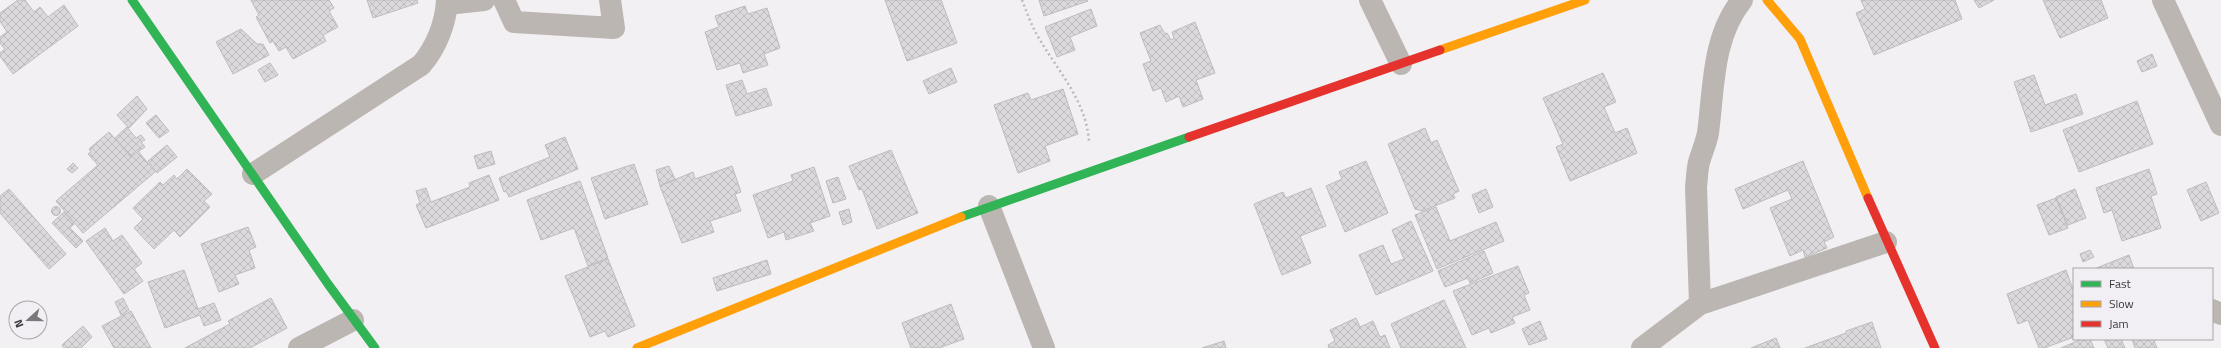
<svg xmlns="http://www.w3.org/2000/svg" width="2221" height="348" viewBox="0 0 2221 348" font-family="'Titillium Web',sans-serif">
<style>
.building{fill:url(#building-cross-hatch);stroke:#bcbbbd}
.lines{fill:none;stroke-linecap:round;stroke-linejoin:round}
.path{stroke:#bcb9b8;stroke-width:2.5;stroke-dasharray:2 3;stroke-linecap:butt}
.street{stroke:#bcb6b2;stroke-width:22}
.fast{stroke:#30b455;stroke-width:9}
.slow{stroke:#ff9f0a;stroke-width:9}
.jam{stroke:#e5322d;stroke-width:9}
</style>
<defs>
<pattern id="building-cross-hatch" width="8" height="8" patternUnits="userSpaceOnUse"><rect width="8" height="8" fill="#dbd9db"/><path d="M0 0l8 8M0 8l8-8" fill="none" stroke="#bdbbbd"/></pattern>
</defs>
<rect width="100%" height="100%" fill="#f2f0f3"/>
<path class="building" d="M18 0H25L34 12 40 7 48 17 64 5 78 26 13 74 0 56V53L5 49 0 43V37L7 32 0 21V13Z
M251 0H329L334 8 329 11 338 27 323 35 326 41 293 59 286 47 279 51 273 41 270 43 256 17 259 15Z
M367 0H417L418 3 373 18Z
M885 0H941L957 43 907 61Z
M1039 0H1087L1088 1 1044 16Z
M1861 0H1955L1962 19 1874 55 1856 13 1865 9Z
M1974 0H1994L1979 8Z
M2043 0H2101L2108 18 2060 38Z
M745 6 748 14 767 8 780 48 764 54 768 65 743 73 740 63 717 70 705 32 719 27 715 16Z
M1091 9 1097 26 1070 37 1075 50 1057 57 1045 27Z
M1195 22 1215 73 1196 80 1203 99 1183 107 1179 96 1166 102 1161 88 1153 91 1143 64 1151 61 1140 33 1160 25 1165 34 1167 33 1171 40 1174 38 1172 32Z
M241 29 257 44H263L269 55 233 74 216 42Z
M2152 54 2157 66 2142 72 2137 61Z
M270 63 278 75 265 82 258 70Z
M951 68 957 82 929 94 923 81Z
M1603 73 1616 102 1604 107 1615 133 1627 128 1637 153 1570 181 1556 147 1563 144 1543 98Z
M2034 75 2045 105 2076 94 2083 114 2031 132 2014 82Z
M742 80 747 94 766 88 772 105 736 116 726 85Z
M1063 89 1078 134 1045 146 1050 161 1018 173 994 105 1028 93 1031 100Z
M137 96 147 109 129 128 117 115Z
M2137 101 2153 144 2079 172 2063 130Z
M156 115 169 131 159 138 146 123Z
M127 127 136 138 141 135 145 140 141 142 145 147 139 151 138 149 131 156 115 138Z
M1425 128 1431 143 1437 140 1459 191 1453 194 1455 198 1422 211 1415 209 1388 144Z
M109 132 131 157 138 151 155 172 83 233 56 201 98 165 88 154 91 152 89 149Z
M565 137 578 169 509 197 506 191 504 192 499 178 550 157 545 145Z
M167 145 177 157 157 173 148 161Z
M891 150 918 213 877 229 862 189 859 190 849 166Z
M491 151 495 164 478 169 474 156Z
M1366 161 1388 213 1345 232 1326 186 1342 179 1339 172Z
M1803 161 1834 237 1824 242 1827 248 1805 257 1803 250 1790 256 1770 208 1792 199 1788 190 1743 209 1735 189Z
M73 163 78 168 72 173 67 169Z
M634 164 648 204 605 219 591 178Z
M669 166 675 179 660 186 656 170Z
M732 166 741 192 735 194 741 211 710 221 714 232 682 243 660 186 693 172 695 179Z
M814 167 830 216 810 223 814 231 786 240 784 232 768 238 753 195 793 181 791 175Z
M187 169 212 194 204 201 210 207 180 237 174 230 154 249 134 228 143 219 133 208 160 182 163 185 174 175 177 179Z
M2149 169 2157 194 2151 196 2161 228 2122 241 2112 210 2104 213 2096 188Z
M489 175 499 200 426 228 416 205 420 203 416 191 426 188 431 202 470 187 469 183Z
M838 177 846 199 833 203 826 181Z
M580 181 608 258 588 266 574 228 541 240 527 200Z
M2206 182 2219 213 2201 221 2187 190Z
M1311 188 1326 226 1300 236 1311 263 1282 275 1254 204 1283 192 1286 198Z
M9 189 66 254 49 269 0 213V196Z
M1486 189 1493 207 1479 213 1472 195Z
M2075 189 2086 218 2068 225 2056 197Z
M2056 198 2068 228 2049 235 2037 205Z
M51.5 211a4.5 4.5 0 1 1 9 0a4.5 4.5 0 1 1-9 0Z
M1436 207 1450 241 1496 222 1504 241 1437 269 1415 215Z
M849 209 852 222 843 225 839 212Z
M64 212 74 224 70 228 83 241 76 248 52 223Z
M1411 221 1433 271 1376 295 1359 255 1383 245 1391 264 1404 259 1392 230Z
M248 227 256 247 249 250 255 268 235 275 239 284 219 292 201 244Z
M105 228 113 241 122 235 142 263 134 269 143 281 124 294 86 241Z
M2090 250 2094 257 2083 262 2080 254Z
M1484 251 1493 273 1470 283 1468 278 1445 287 1438 271Z
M2129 255 2134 269H2094Z
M608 259 635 326 608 337 605 331 590 337 565 276Z
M767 260 771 274 717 291 713 278Z
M1518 266 1529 293 1524 295 1530 310 1512 317 1515 323 1491 333 1489 328 1472 335 1453 291Z
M184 270 198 309 214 303 221 320 204 326 200 315 165 328 148 282Z
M2066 270 2074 292V337L2044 348H2039L2028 320 2018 324 2007 294Z
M123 298 129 310 121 315 115 302Z
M271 298 287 328 250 348H185L230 324 228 321Z
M1444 300 1466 348H1401L1391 324Z
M951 304 964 339 939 348H911L902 323Z
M131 311 151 348H114L102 326Z
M1356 318 1360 327 1373 321 1380 337 1385 335 1390 348H1329L1328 345 1335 341 1330 330Z
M1540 321 1547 339 1529 345 1522 329Z
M1872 322 1881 348H1805L1846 333V331Z
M83 326 92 337 81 348H64L62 345Z
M1776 338 1780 348H1751Z
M2082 339H2090L2094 348H2061Z
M2104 339H2121L2125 348H2108Z
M2132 339H2158L2154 341 2157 348H2135Z
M1224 341 1226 348H1202Z"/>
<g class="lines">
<path class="path" d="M1022 0C1027 13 1032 27 1040 40 1059 72 1087 103 1089 142"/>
<path class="street" d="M504 0 514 22 614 28 610 0
M1370 0 1401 64
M2163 0 2221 125
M447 4 484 0
M253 174 421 65C436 48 446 23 447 0
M989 206 1044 348
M1700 304 1696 187C1697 179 1697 170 1699 162 1702 152 1706 143 1708 133 1714 88 1712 37 1742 0
M2212 310 2221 314
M299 348 353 320
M1642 348 1700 304 1886 242"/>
<path class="fast" d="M132 0 328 284 375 348
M961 217 1189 137"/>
<path class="slow" d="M1767 0 1800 39 1868 198
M1440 50 1585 0
M637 348 961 217"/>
<path class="jam" d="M1189 137 1440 50
M1868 198 1935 348"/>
</g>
<rect x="2073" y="268" width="140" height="72" fill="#f2eff4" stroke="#a8a5a9"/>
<rect x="2081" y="281" width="20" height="6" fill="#30b455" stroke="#a8a5a9"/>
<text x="2109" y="288" font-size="12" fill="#383739">Fast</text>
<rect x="2081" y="301" width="20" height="6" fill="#ff9f0a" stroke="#a8a5a9"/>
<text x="2109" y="308" font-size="12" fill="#383739">Slow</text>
<rect x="2081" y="321" width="20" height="6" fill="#e5322d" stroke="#a8a5a9"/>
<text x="2109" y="328" font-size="12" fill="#383739">Jam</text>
<g transform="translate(28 320) rotate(249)"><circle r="19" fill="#f2eff4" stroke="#a8a5a9"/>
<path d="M0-3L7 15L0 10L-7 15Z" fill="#79787a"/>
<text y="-6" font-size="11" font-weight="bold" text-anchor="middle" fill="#383739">N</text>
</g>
</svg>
